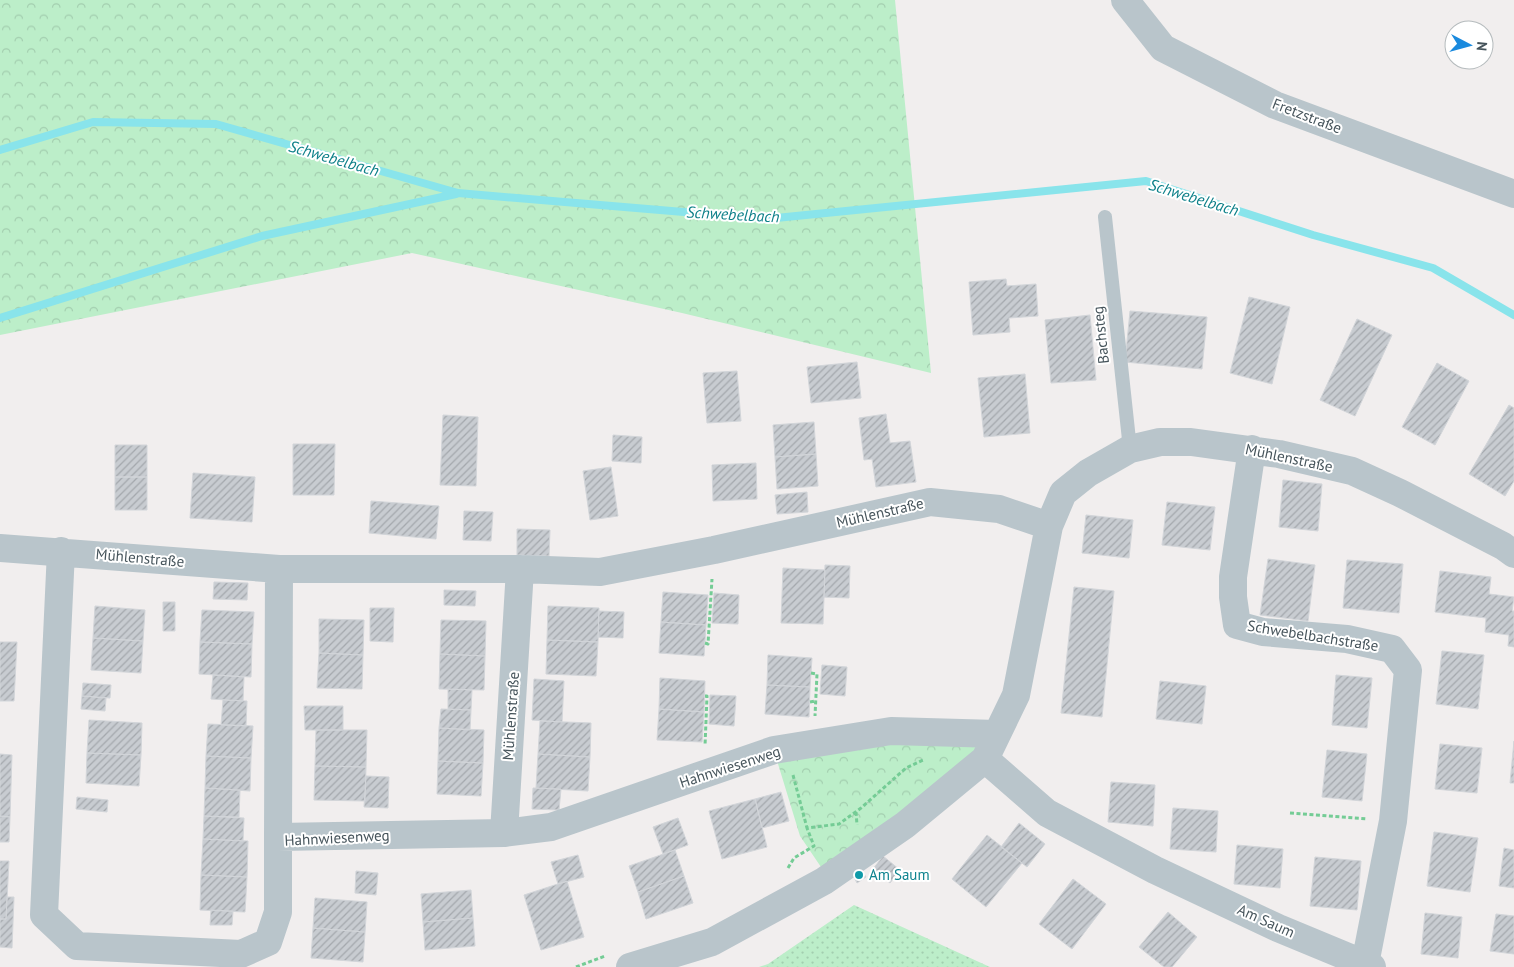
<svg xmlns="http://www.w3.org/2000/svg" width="1514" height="967" viewBox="0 0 1514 967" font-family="'PT Sans',sans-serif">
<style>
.grass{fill:url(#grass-dots)}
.forest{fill:url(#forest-crowns)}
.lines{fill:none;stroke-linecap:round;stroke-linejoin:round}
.stream{stroke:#89e4eb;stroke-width:8}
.building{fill:url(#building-hatch);stroke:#d2d5d9}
.path{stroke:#74cc95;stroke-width:3;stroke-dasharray:4 2.5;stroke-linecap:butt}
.service{stroke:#b9c5cb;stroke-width:14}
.minor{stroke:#b9c5cb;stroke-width:28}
.culture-dot{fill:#0f9aa8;stroke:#fff;stroke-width:2}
.labels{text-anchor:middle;stroke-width:4;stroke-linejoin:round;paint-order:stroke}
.street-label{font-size:15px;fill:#46545b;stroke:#fff}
.culture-label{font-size:15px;fill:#0d838f;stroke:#fff;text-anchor:start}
.water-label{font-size:16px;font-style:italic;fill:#0e8089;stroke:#fff}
</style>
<defs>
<pattern id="grass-dots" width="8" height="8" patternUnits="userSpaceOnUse" patternTransform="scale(1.25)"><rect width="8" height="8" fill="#bceec9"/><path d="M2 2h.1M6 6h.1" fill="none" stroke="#a3ceaf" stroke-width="1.8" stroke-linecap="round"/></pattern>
<pattern id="forest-crowns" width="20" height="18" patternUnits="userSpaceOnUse" patternTransform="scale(1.25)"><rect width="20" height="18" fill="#bceec9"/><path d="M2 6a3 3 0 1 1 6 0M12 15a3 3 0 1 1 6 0" fill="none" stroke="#a3ceaf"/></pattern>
<pattern id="building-hatch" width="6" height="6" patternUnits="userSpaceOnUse" patternTransform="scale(1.25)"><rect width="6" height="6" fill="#c8ccd1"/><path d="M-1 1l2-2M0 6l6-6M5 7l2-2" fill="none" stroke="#a4a8ad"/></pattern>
</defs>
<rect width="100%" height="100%" fill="#f1eeee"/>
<path class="grass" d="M854 905 990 967H759L768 964Z"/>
<path class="forest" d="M0 0H895L931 373 682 313 412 253 0 335Z
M991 737 981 757 823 870 800 836 775 754Z"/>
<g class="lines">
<path class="stream" d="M0 150 93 122 216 124 458 193 766 219 1146 181 1313 235 1433 268 1514 315
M0 318 262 236 456 194"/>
</g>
<path class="building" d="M1006 279 1007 286 1036 284 1038 316 1009 318 1010 332 973 335 969 282Z
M1249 297 1290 307 1272 384 1230 373Z
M1130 311 1207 317 1202 369 1125 362Z
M1090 315 1096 380 1051 383 1045 320Z
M1357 319 1392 335 1355 416 1320 400Z
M857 362 861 398 811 403 807 367Z
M1437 363 1469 381 1435 445 1402 427Z
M737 371 741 421 707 423 703 373Z
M1025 374 1030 433 984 437 978 378Z
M1509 405 1514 408V481L1505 496 1469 474Z
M886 414 890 443 910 441 916 482 876 487 872 459 864 460 859 418Z
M443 415 478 417 476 486 440 485Z
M814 422 816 454 775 457 773 425Z
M613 435 642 437 641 463 612 461Z
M293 444H335L334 495H293Z
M115 445H147V477H115Z
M816 454 818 486 777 489 775 457Z
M756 463 757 499 713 501 712 465Z
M611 467 618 516 590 520 583 471Z
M193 473 255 477 252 522 190 518Z
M115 477H147V510H115Z
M1283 480 1322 484 1318 531 1279 527Z
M807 492 808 512 777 514 775 495Z
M371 501 439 506 436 539 369 533Z
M1167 502 1215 507 1210 550 1162 545Z
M464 511 493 512 491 541 463 540Z
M1086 515 1133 520 1129 558 1082 553Z
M517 529 550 530 549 556 517 555Z
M1268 559 1315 565 1308 621 1260 615Z
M1347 560 1403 564 1399 613 1343 608Z
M825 565 850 566 849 598 824 597Z
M783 568 825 570 823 624 781 623Z
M1440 571 1491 577 1489 594 1514 597 1512 611H1514V647L1508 646 1509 635 1485 632 1486 618 1435 612Z
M214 582 248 583 247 600 213 599Z
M1074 587 1114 591 1102 717 1061 713Z
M444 590 476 591 475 606 444 605Z
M663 592 708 595 706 625 661 622Z
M714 593 739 595 738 624 712 623Z
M163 602H175V631H163Z
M95 606 145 610 143 641 93 638Z
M548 606 599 608 598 642 547 640Z
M370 608H394L393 642 370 641Z
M202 610 254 612 252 644 200 642Z
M599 611 624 612 623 638 598 637Z
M319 619 364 620 363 655 319 653Z
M441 620 486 621 485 656 440 654Z
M661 622 706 625 704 656 659 653Z
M93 638 143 641 141 673 91 670Z
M547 640 598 642 596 676 546 674Z
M0 642H17L14 701H0Z
M200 642 252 644 251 677 199 674Z
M1442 651 1484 655 1478 709 1436 704Z
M319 653 363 655 362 689 317 688Z
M440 654 485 656 484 690 439 689Z
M768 655 812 658 810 687 767 685Z
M822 665 847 667 845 696 820 694Z
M213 675 244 677 243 701 211 699Z
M1336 675 1372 678 1367 728 1332 725Z
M660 678 705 681 704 712 659 709Z
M534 679 564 681 562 722 532 720Z
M1160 681 1206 686 1202 724 1156 719Z
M83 683 111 685 110 698 82 696Z
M767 685 810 687 809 717 765 714Z
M448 689 472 690 471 710 448 709Z
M710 695 736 696 734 726 709 724Z
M82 696 106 698 105 711 81 709Z
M223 700 247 701 246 726 221 725Z
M304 706H343V730H305Z
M441 709 471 710 470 730 439 728Z
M659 709 704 712 702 742 657 740Z
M89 720 142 723 141 755 87 753Z
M540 721 591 723 590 757 538 754Z
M208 724 253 726 251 758 206 756Z
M439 728 484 730 483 763 438 761Z
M316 730H367L366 767 315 766Z
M1514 741V783H1510Z
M1440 744 1482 748 1477 793 1435 789Z
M1327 750 1367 754 1362 801 1322 797Z
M87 753 141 755 139 786 86 783Z
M0 754 12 755 10 817 0 816Z
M538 754 590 757 588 791 536 788Z
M206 756 251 758 250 791 205 788Z
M438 761 483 763 481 796 437 794Z
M315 766 366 767 365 801 314 800Z
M366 776 389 777 388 808 364 807Z
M1111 782 1155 785 1153 826 1108 822Z
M205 788 240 790 239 817 204 816Z
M533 788 561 789 559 810 532 809Z
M781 792 789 821 762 828 755 799Z
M77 797 108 800 107 812 76 809Z
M755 799 767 847 722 859 709 811Z
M1173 808 1218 811 1216 852 1170 849Z
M0 816 10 817 9 842H0Z
M204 816 244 818 243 841 203 839Z
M678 818 688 845 663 854 653 827Z
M1019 823 1045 844 1027 867 1001 847Z
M1434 832 1478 838 1470 892 1427 886Z
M987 835 1022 863 986 907 952 879Z
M203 839 248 841 247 877 201 875Z
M1237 845 1283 849 1280 888 1234 884Z
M1504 848 1514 850V888L1499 886Z
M675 850 684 876 638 892 629 866Z
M578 855 584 877 558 884 551 862Z
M883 856 900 870 890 883 873 869Z
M1315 857 1361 861 1357 910 1310 906Z
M0 861H9L6 919H0Z
M860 868 866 877 857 883 852 873Z
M356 871 378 873 376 895 355 893Z
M201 875 247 877 245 912 200 910Z
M684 876 693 903 646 919 638 892Z
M1073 879 1106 904 1072 949 1039 924Z
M567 881 584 937 541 950 524 895Z
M471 890 473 918 423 922 421 894Z
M7 897H14L12 948 0 947V919H6Z
M315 898 367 902 365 932 313 928Z
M211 910 233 911 232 925H210Z
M1168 912 1197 937 1172 967H1164L1139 947Z
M1425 913 1462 917 1458 958 1421 954Z
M1496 914 1514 916V954L1490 951Z
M473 918 475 946 425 950 423 922Z
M313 928 365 932 363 962 311 958Z"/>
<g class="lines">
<path class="path" d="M705 643 708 644 712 579
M811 673 817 674 815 716
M705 696H707L705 746
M810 702 816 701
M793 775 807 828
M856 812 857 825
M1290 813 1367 819
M788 868 794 858 814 846 807 828 839 824 861 808 906 768 923 760
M576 967 605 956"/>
<path class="service" d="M1105 217 1130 449"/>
<path class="minor" d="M1125 0 1163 48 1275 105 1514 194
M1252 449 1233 577V597L1237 625 1263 632 1347 639 1392 649 1408 670 1393 821 1365 964
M0 548 279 569H520L600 572 714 550 930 502 999 509 1049 526 1063 493 1088 473 1130 449 1160 442H1191L1279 454 1352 471 1400 493 1503 546 1514 554
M61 551 44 915 77 946 241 954 268 942 278 912V837L504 833 551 827 774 750 891 731 997 734
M985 759 1047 813 1155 870 1278 928 1372 967
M504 833 520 569
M278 837 279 569
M630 967 712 942 824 881 905 825 985 759 1016 695 1049 526"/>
</g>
<circle class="culture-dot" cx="859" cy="875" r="5"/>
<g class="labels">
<g class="street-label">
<text transform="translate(1307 116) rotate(21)" y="5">Fretzstraße</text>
<text transform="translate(1101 335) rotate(-96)" y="5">Bachsteg</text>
<text transform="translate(1289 458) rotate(12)" y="5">Mühlenstraße</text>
<text transform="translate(880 513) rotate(-13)" y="5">Mühlenstraße</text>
<text transform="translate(140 558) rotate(5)" y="5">Mühlenstraße</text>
<text transform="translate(1313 636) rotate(9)" y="5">Schwebelbachstraße</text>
<text transform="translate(511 716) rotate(-86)" y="5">Mühlenstraße</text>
<text transform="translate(730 767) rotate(-18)" y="5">Hahnwiesenweg</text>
<text transform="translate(337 838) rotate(-3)" y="5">Hahnwiesenweg</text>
<text transform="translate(1266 921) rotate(24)" y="5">Am Saum</text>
</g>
<g class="culture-label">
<text x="869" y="880">Am Saum</text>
</g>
<g class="water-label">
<text transform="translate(334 158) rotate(16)" y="6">Schwebelbach</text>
<text transform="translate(1194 197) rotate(17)" y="6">Schwebelbach</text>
<text transform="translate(733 214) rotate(3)" y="6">Schwebelbach</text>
</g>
</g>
<g transform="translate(1469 45) rotate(96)"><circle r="24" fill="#ffffff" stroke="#b5bbbd"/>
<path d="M0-4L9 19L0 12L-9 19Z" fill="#1a8ade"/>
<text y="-8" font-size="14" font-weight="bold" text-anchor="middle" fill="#46545b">N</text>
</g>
</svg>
